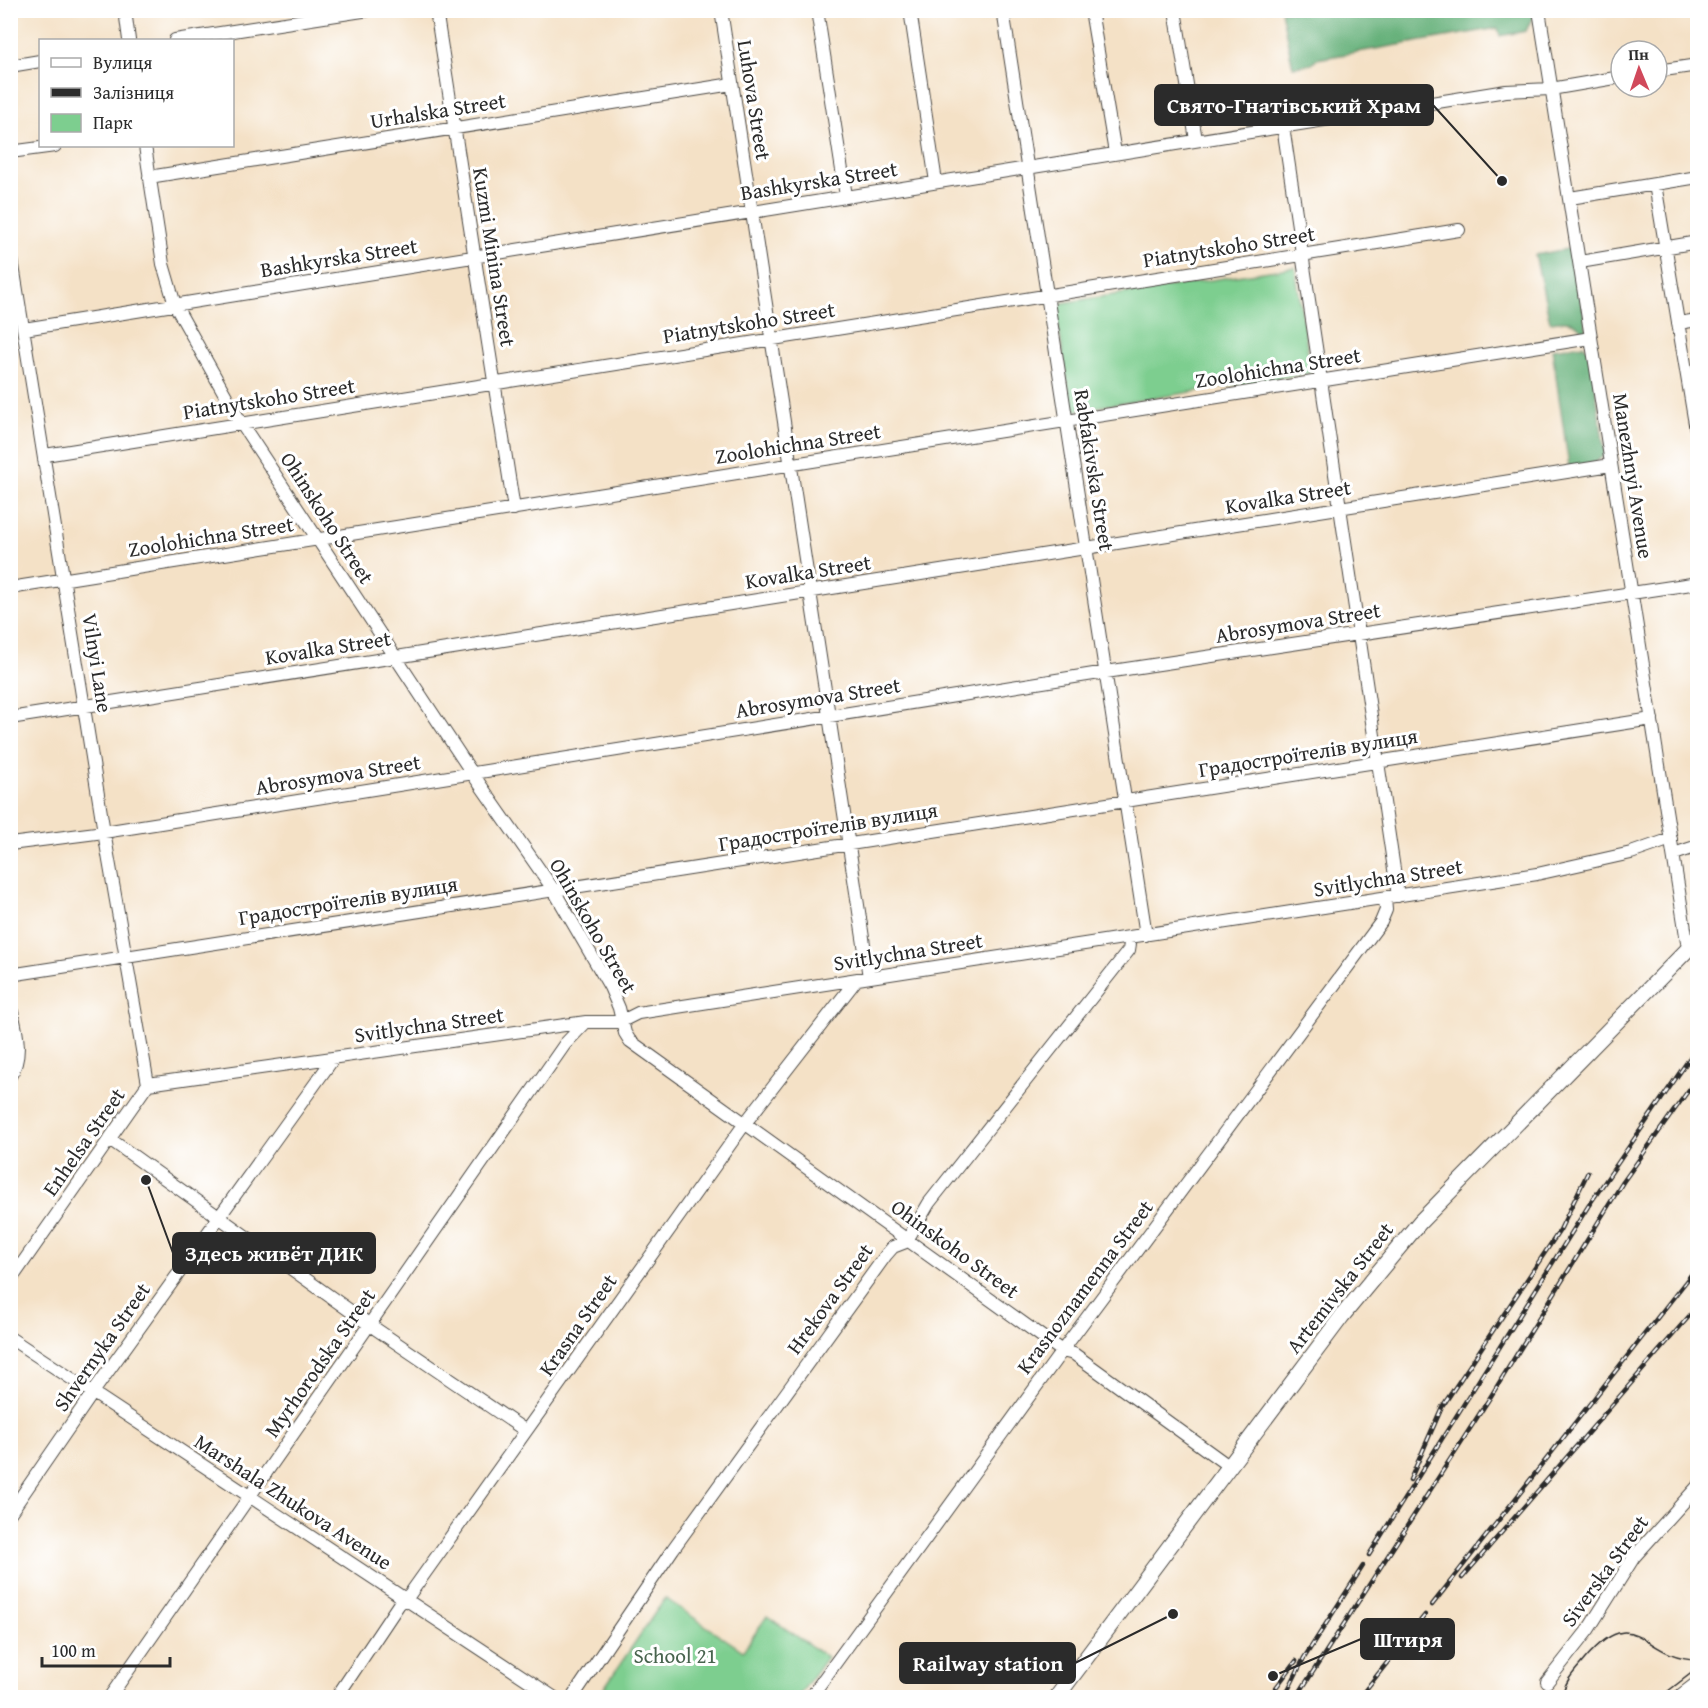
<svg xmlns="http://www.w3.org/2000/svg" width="1708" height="1708" viewBox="0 0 1708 1708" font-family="'Gentium Book Plus',serif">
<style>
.green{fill:#7dce8f;stroke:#547c5d;stroke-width:1.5}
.forest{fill:#66b17a;stroke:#486e52;stroke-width:1.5}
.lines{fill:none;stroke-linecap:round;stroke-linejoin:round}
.minor-casing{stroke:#494642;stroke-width:14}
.major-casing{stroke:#494642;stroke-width:17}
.minor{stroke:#fff;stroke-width:12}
.major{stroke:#fff;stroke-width:15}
.tram{stroke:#2b2b2b;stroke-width:1.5}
.rail-casing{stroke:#2b2b2b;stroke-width:4.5}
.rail{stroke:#fff;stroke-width:2;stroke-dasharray:7;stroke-linecap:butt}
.labels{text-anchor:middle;stroke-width:6;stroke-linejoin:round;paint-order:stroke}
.street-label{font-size:21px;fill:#2b2b2b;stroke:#fff}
.park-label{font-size:21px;fill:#48644e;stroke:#fff}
.leader{fill:none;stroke:#2b2b2b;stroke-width:2}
.callout-dot{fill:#2b2b2b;stroke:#fff;stroke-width:2}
.callout{fill:#2b2b2b;stroke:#2b2b2b;stroke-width:2}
.callout-label{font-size:22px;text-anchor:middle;font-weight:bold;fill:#fff}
</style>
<rect width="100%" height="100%" fill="#fff"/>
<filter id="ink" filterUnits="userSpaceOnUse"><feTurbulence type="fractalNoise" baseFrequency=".0167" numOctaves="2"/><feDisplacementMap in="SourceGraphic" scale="12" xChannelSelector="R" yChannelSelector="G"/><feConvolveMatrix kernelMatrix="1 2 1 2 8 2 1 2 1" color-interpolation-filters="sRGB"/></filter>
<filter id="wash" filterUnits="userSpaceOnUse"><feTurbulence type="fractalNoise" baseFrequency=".008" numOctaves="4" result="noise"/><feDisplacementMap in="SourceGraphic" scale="24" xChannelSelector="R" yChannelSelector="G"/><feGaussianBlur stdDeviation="1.35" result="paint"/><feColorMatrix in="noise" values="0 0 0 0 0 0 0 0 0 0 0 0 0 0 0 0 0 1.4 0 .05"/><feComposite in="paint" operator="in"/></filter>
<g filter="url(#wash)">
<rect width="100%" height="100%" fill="#f4e1c6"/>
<path class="green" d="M1295 267 1311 373 1072 411 1055 304Z
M665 1598 743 1651 767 1616 827 1657 798 1697H598Z"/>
<path class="forest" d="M1532 11 1533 16 1526 31 1500 36 1498 28 1317 59 1312 64 1293 67 1281 11Z
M1573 248 1587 332 1583 333C1578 319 1563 320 1550 322L1535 255Z
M1583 345 1590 350 1605 455 1592 464 1569 467 1552 349Z"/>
</g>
<g filter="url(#ink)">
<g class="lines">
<g class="minor-casing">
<path id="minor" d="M125 10 129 40
M436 10 514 509
M721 10 869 977
M817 10 846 196
M910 10 936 182
M1003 10 1146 935
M1091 10 1115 153
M1175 10 1196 140
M1539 10 1688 948
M175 40 369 10
M10 66 40 61
M1657 71 1698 65
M1283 126 1398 896
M145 146 163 264 175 305 241 423 472 773 553 889 610 987 619 1008 625 1033 630 1041 1062 1351 1074 1354 1230 1467
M10 152 55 146
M149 177 732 84
M1655 184 1698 442
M1570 198 1698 177
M10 247 104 832 148 1084
M1580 262 1698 242
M1678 323 1698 320
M24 329 1506 91 1551 89 1621 77
M45 455 1459 230
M10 588 1591 338
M10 718 1611 465
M10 844 104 832 1106 672 1698 583
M1674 854 1698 846
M10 975 1652 719
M10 1003C15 1027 25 1054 10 1076
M148 1084 586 1022H620L638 1013 1537 874 1631 853 1671 839
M111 1140 370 1325 526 1431
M10 1281 148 1084
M10 1338 555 1698
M10 1513 96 1388 333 1059
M1547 1682 1588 1630 1634 1557 1698 1486
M109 1698 565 1044 586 1022
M336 1698 399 1604 410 1594 746 1122 857 979
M572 1698 673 1549 886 1255 893 1247 906 1242 929 1203 1129 950 1131 937
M810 1698 1062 1351 1381 922 1386 910 1385 898
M1677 1698 1698 1682"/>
</g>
<g class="major-casing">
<path id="major" d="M1056 1698 1342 1316 1420 1222 1698 939"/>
</g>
<use href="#minor" class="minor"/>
<use href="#major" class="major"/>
<path class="tram" d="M1562 1698C1564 1681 1575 1671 1585 1659 1637 1598 1642 1660 1698 1659
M1659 1698 1698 1668"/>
<g class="rail-casing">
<path id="rail" d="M1410 1480 1442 1407 1560 1230 1588 1172
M1369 1555 1589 1205 1698 1046
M1462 1578 1698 1306
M1432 1605 1698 1266
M1268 1698 1296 1661
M1284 1698 1304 1658 1363 1566
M1296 1698 1491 1396 1623 1182 1698 1077
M1359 1698 1425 1615"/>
</g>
<use href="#rail" class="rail"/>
</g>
</g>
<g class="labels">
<g class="street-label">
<text transform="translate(754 100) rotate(81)" y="7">Luhova Street</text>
<text transform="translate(438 111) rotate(-9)" y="7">Urhalska Street</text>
<text transform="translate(819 181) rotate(-9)" y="7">Bashkyrska Street</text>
<text transform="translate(1229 247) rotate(-9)" y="7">Piatnytskoho Street</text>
<text transform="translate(494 257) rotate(81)" y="7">Kuzmi Minina Street</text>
<text transform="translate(339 258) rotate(-9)" y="7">Bashkyrska Street</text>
<text transform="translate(749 323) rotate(-9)" y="7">Piatnytskoho Street</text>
<text transform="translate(1278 368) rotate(-9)" y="7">Zoolohichna Street</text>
<text transform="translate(269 399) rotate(-9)" y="7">Piatnytskoho Street</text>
<text transform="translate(798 444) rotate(-9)" y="7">Zoolohichna Street</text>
<text transform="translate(1094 470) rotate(81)" y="7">Rabfakivska Street</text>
<text transform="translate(1633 476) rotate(81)" y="7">Manezhnyi Avenue</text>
<text transform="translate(1288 497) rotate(-9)" y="7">Kovalka Street</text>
<text transform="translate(327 518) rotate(57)" y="7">Ohinskoho Street</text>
<text transform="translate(211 537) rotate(-9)" y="7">Zoolohichna Street</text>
<text transform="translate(808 572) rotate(-9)" y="7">Kovalka Street</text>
<text transform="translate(1298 623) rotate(-9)" y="7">Abrosymova Street</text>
<text transform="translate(328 648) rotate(-9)" y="7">Kovalka Street</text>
<text transform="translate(97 663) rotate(81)" y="7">Vilnyi Lane</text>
<text transform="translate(818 698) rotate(-9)" y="7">Abrosymova Street</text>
<text transform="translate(1308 753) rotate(-9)" y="7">Градостроїтелiв вулиця</text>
<text transform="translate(338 775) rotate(-9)" y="7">Abrosymova Street</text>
<text transform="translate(828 827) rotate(-9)" y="7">Градостроїтелiв вулиця</text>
<text transform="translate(1388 878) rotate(-9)" y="7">Svitlychna Street</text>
<text transform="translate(348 901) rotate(-9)" y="7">Градостроїтелiв вулиця</text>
<text transform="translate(593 926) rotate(60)" y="7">Ohinskoho Street</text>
<text transform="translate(908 952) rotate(-9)" y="7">Svitlychna Street</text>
<text transform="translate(429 1025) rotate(-8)" y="7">Svitlychna Street</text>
<text transform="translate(84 1142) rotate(-55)" y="7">Enhelsa Street</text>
<text transform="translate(955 1249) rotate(36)" y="7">Ohinskoho Street</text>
<text transform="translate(1085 1287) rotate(-53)" y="7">Krasnoznamenna Street</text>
<text transform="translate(1340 1288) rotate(-52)" y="7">Artemivska Street</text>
<text transform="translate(830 1299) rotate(-54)" y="7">Hrekova Street</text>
<text transform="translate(578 1325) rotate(-55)" y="7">Krasna Street</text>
<text transform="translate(102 1347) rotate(-55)" y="7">Shvernyka Street</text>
<text transform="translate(320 1363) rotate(-55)" y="7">Myrhorodska Street</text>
<text transform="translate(293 1502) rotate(33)" y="7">Marshala Zhukova Avenue</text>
<text transform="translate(1605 1571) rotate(-54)" y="7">Siverska Street</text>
</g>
<g class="park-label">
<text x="675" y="1663">School 21</text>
</g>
</g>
<path class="leader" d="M1502 181L1433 105M146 1180L173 1253M1273 1676L1361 1639M1173 1614L1075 1663"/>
<g class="callout-dot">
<circle cx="1502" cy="181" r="6"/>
<circle cx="146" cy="1180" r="6"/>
<circle cx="1273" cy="1676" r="6"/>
<circle cx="1173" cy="1614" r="6"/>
</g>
<g class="callout">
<rect x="1155" y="85" width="278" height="40" rx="6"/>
<rect x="173" y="1233" width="202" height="40" rx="6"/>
<rect x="1361" y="1619" width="93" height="40" rx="6"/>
<rect x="900" y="1643" width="175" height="40" rx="6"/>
</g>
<g class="callout-label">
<text x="1294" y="113">Свято-Гнатівський Храм</text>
<text x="274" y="1261">Здесь живёт ДИК</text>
<text x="1408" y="1647">Штиря</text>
<text x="988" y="1671">Railway station</text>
</g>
<rect width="1708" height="1708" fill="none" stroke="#fff" stroke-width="36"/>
<rect x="39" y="39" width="195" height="108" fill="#ffffff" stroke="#aaaaaa" stroke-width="1.5"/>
<rect x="51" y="58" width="30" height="9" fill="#ffffff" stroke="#aaaaaa" stroke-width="1.5"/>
<text x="93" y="69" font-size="18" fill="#2b2b2b">Вулиця</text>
<rect x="51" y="88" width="30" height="9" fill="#2b2b2b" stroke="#aaaaaa" stroke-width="1.5"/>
<text x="93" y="99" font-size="18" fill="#2b2b2b">Залізниця</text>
<rect x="51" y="114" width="30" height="18" fill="#7dce8f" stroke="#aaaaaa" stroke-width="1.5"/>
<text x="93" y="129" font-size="18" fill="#2b2b2b">Парк</text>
<g transform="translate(1639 69) rotate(358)"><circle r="28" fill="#ffffff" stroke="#aaaaaa" stroke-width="1.5"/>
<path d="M0-4.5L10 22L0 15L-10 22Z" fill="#d1495b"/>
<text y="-9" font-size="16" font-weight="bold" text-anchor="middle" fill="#2b2b2b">Пн</text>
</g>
<path d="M42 1657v9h128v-9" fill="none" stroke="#2b2b2b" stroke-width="3"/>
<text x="51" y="1657" font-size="18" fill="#2b2b2b" stroke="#ffffff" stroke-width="4.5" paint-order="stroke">100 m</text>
</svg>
